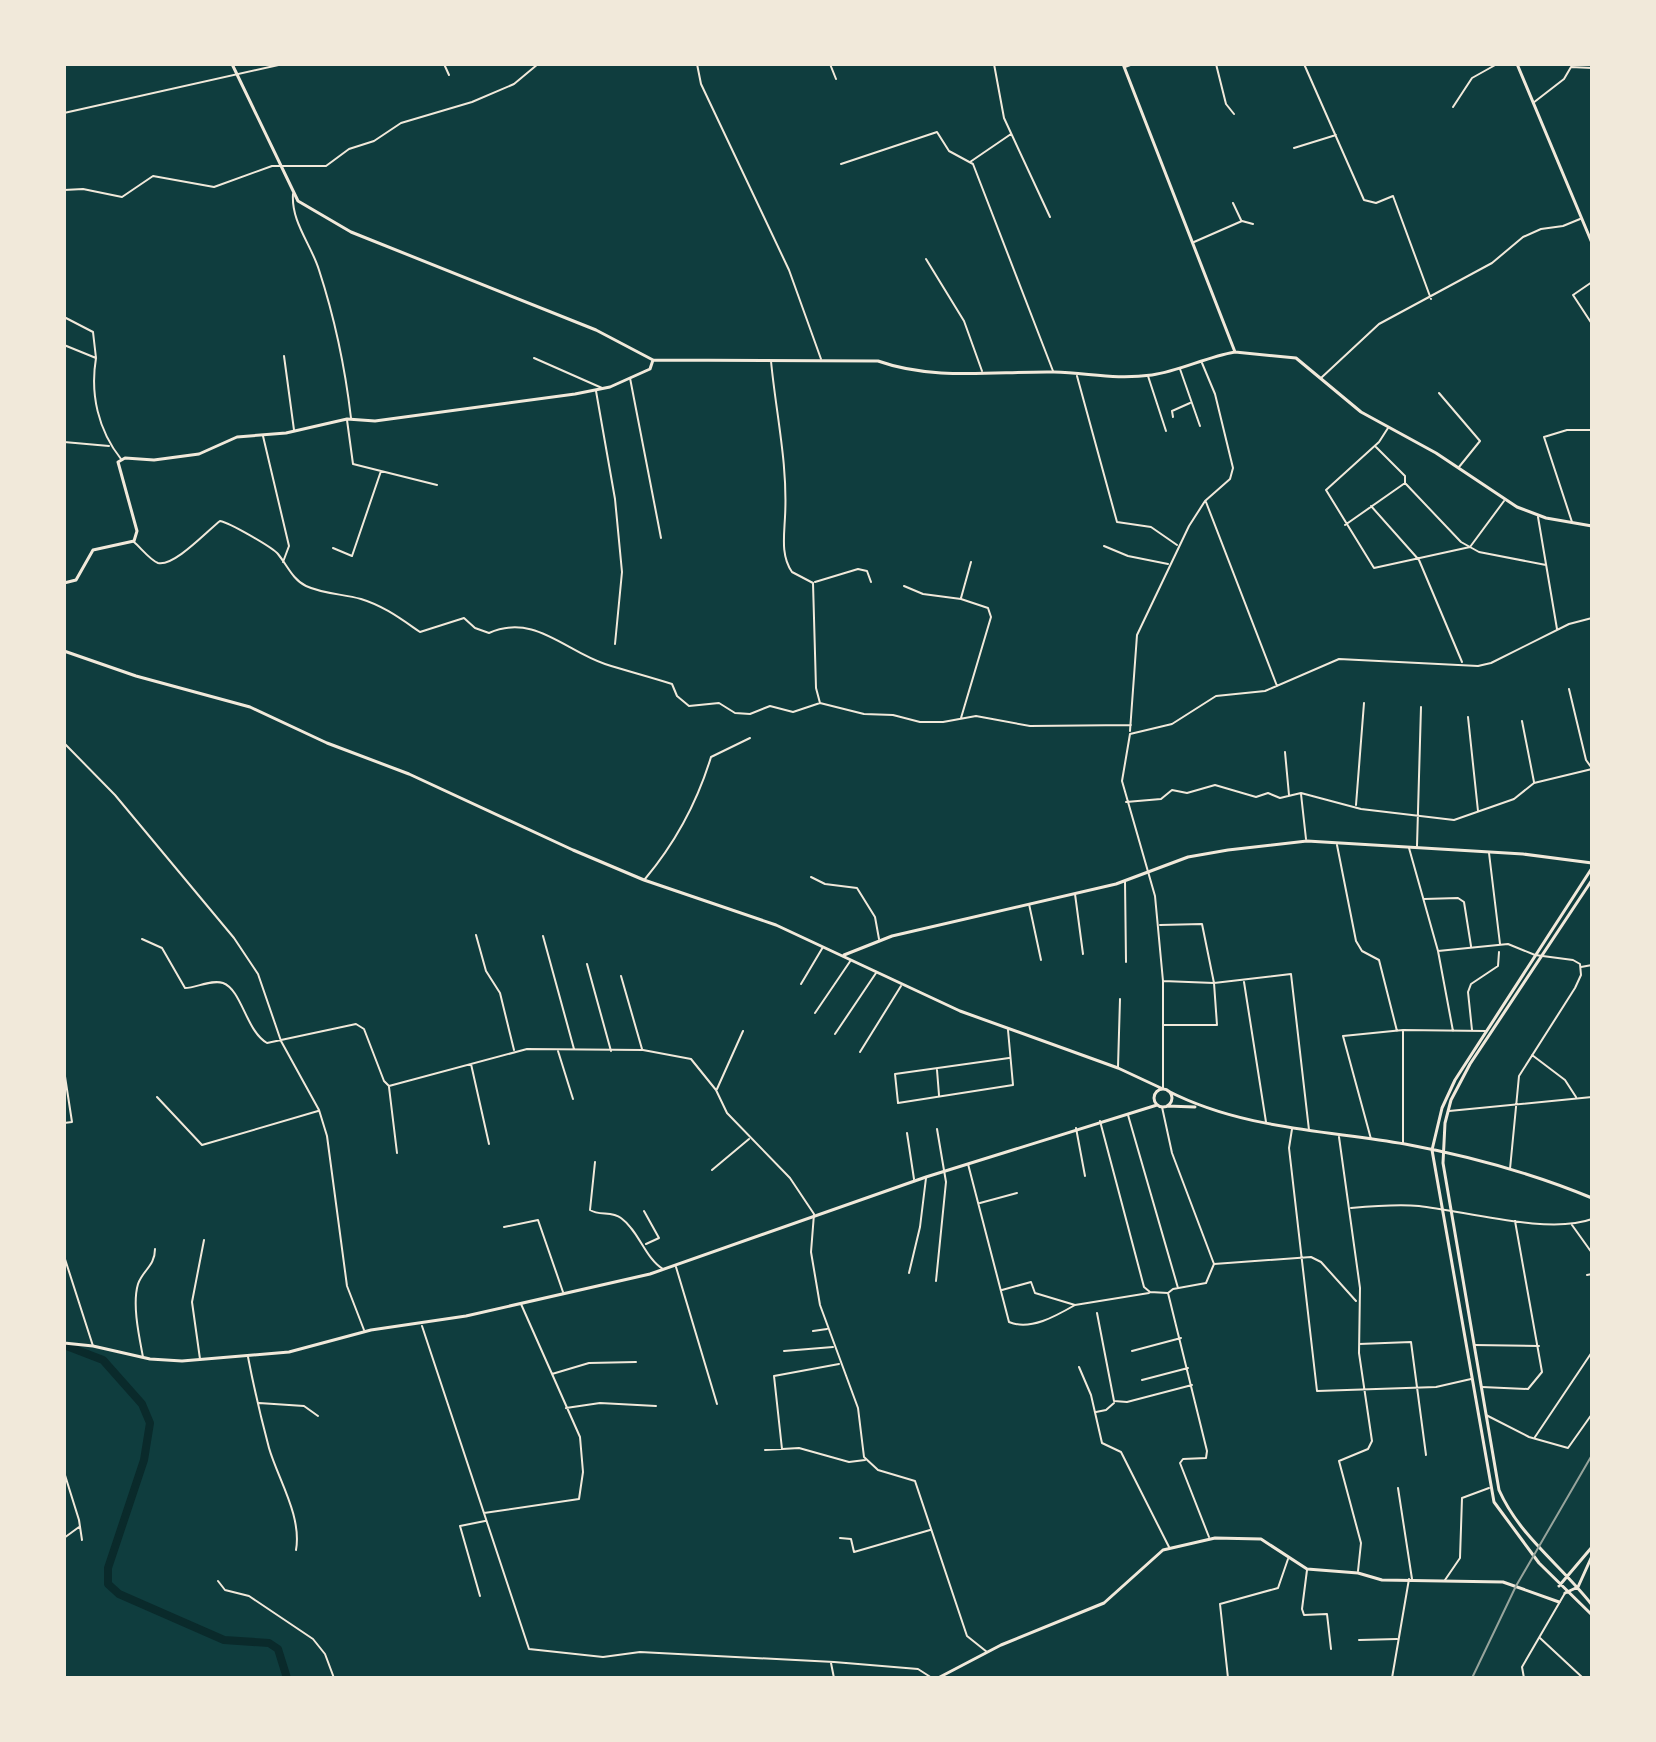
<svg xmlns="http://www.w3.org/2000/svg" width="1656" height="1742" viewBox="0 0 1656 1742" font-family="'Exo 2',sans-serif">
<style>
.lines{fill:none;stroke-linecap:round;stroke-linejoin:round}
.river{stroke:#0a2a2b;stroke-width:8}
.minor{stroke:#f1e9da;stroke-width:2}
.tertiary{stroke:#f1e9da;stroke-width:3}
.secondary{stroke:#f1e9da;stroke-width:3}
.rail{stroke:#97a49c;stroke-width:2}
</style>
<rect width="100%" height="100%" fill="#0f3d3e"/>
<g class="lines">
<path class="river" d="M64 1345 103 1360 142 1404 150 1423 144 1460 108 1568V1584L119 1594 224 1640 269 1643 278 1649 287 1678"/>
<path class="minor" d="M444 64 449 75
M697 64 701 84 789 270 821 359
M830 64 836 79
M994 64 1004 118 1050 217
M1216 64 1226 104 1234 114
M1304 64 1364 200 1376 203 1393 196 1431 299
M1125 67 1133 64
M1533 103 1564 79 1571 67 1592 68
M1453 107 1472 78 1497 64
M64 113 283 64
M1294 148 1336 135
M970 162 1011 134
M841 164 937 132 949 151 973 164 1053 371
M64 190 83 189 122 197 153 176 214 187 272 166H326L349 149 374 141 401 123 472 102 514 84 538 64
M293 194C291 222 311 244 319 270 335 319 345 367 351 418
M1233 203 1241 220
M1194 242 1242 221 1253 224
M926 259 964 321 982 371
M1592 282 1573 295 1592 324
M64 317 93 332 96 358
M64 345 96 358C90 394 98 430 121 459
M284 356 294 430
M534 358 602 388
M771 361C776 414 788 464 785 517 784 537 781 556 792 572L813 583 816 688 820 703 864 714 893 715 920 722H943L976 716 1030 726 1131 725
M1180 369 1200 426
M1077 376 1117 522 1151 527 1177 545
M1148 376 1166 431
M630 378 661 538
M1321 378 1379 324 1492 263 1523 237 1541 229 1563 226 1580 219
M596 391 615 499 622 572 615 644
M1439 393 1480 441 1459 467
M1173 417 1172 411 1190 403
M347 420 353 464 437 485
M1388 428 1379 442 1326 490 1374 568 1470 547 1504 501
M263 436 289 546 283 562
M64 442 109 446
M1405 483 1461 542 1479 552 1546 565
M1206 502 1277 686
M1371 506 1419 560 1462 662
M1538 517 1557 629
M1572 522 1544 437 1567 430H1592
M1345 525 1405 483V476L1376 447
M134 542C141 548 150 560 158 563 174 567 207 531 220 521 230 523 272 547 278 554 287 565 293 580 306 586 323 594 344 594 361 599 384 606 401 619 420 632L464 618 475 628 489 633C534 613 565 651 605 664 627 671 650 677 672 684L677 696 689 706 719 703 735 713 750 714 770 706 793 712 820 703
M1104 546 1128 556 1168 564
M333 548 352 556 381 471
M815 582 858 569 867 571 871 582
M904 586 923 594 961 599 988 608 991 617 961 718
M961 598 971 562
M1569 689 1586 760 1591 767
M1468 717 1478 811
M1522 721 1534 782
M1130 731 1137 635 1189 526 1205 501 1230 479 1233 468 1215 394 1202 363
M64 743 115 795 234 938 258 974 281 1041 319 1110 327 1136 347 1286 364 1330
M1285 752 1289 795
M1301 794 1306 839
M1126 802 1161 799 1172 790 1187 793 1215 785 1256 797 1268 793 1280 798 1301 793 1361 809 1454 820 1514 799 1534 783 1592 769
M1356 805 1364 703
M1337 845 1356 941 1362 951 1379 960 1397 1031
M1417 846 1421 707
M1409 848 1438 951 1453 1031
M1489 853 1500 944
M811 877 825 884 857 888 875 917 879 939
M645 879C676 842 697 803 711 757L750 738
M1125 881 1126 962
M1075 894 1083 954
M1424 899 1458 898 1464 902 1471 946
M1029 904 1041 960
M1160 925 1202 924 1214 983 1217 1025H1164
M476 935 486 971 500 993 514 1050
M543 936 574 1049
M142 939 162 948 185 988C196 988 212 979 223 983 242 990 246 1031 267 1043L356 1024 364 1029 384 1081 389 1086 527 1049 643 1050 691 1059 716 1090 727 1113 790 1178 814 1214 811 1252 820 1305 858 1408 864 1457 878 1470 915 1481 967 1636 987 1652
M1438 951 1508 944 1535 955 1573 960 1580 964 1581 975 1575 988 1519 1076 1510 1169
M587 964 611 1051
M1581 967 1592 965
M621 976 642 1049
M1163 981 1214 983 1291 974 1309 1130
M1244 982 1266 1122
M801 984 823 947
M815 1013 851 960
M1008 1030 1013 1085 898 1103 895 1074 1009 1058
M1403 1030V1143
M1472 1030 1468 992 1471 984 1498 966 1499 952
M835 1034 876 973
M558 1051 573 1099
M860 1052 901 986
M1532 1055 1565 1080 1576 1097
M471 1064 489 1144
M1118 1067 1120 999
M64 1070 72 1122 64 1123
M937 1070 939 1095
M389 1087 397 1153
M717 1089 743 1031
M1163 1089V981L1155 896 1122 781 1130 734 1172 724 1216 696 1265 691 1339 659 1478 666 1491 663 1569 624 1592 618
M157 1097 202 1145 318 1111
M1162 1107 1172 1153 1214 1264 1206 1283 1173 1289 1168 1293 1207 1451 1206 1458 1183 1459 1180 1463 1209 1537
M1449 1111 1592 1097
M1128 1115 1178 1288
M1100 1121 1144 1287 1150 1292 1168 1293
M1076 1128 1085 1176
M1292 1129 1289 1148 1317 1391 1436 1387 1471 1379
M907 1133 914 1179
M1339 1137 1360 1288 1359 1353 1372 1441 1368 1449 1339 1461 1361 1543 1358 1571
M1371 1139 1343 1036 1403 1030 1486 1031
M595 1162 590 1210C599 1216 612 1211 621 1218 639 1231 645 1258 663 1269
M968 1164 1009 1322C1030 1331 1056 1316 1075 1305
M712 1170 749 1139
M980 1203 1017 1193
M1351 1208C1373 1206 1397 1204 1419 1206 1465 1211 1549 1235 1592 1219
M644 1211 659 1238 646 1244
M1572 1225 1592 1253
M504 1227 538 1220 563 1292
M64 1256 93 1346
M1214 1264 1311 1257 1321 1262 1356 1301
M676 1267 717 1404
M909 1273 920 1227 926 1178
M1587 1275 1592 1274
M936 1281 946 1182 937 1129
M1002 1290 1031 1282 1035 1293 1075 1305 1149 1293
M1097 1313 1114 1401 1127 1402 1192 1385
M422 1326 529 1649 603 1657 640 1652 834 1662 918 1669 932 1678
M813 1331 827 1329
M1359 1344 1411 1342 1426 1455
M1474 1345 1539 1346
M784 1351 833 1347
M1132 1351 1181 1338
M143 1357C139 1336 132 1304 138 1284 143 1270 155 1266 155 1249
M248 1357C254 1388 261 1418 269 1448 278 1479 302 1516 296 1550
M200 1359 192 1302 204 1240
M1079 1367 1091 1395 1102 1443 1121 1452 1169 1547
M552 1374 589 1363 636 1362
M1142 1380 1188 1368
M1482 1387 1528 1389 1542 1372 1515 1221
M259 1403 304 1406 318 1416
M566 1408 600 1403 656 1406
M1096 1412 1106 1410 1114 1403
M1486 1415 1529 1437 1568 1448 1592 1414
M1535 1437 1592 1352
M782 1449 774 1376 839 1364
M765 1450 799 1448 849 1462 865 1460
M64 1472 79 1520 82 1540
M1398 1488 1412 1579
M484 1513 579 1499 583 1472 580 1437 521 1304
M64 1538 79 1527
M840 1538 851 1539 854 1552 930 1530
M1307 1570 1302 1609 1304 1615 1327 1614 1331 1649
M1445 1580 1460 1558 1462 1498 1489 1488
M218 1581 225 1590 249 1596 313 1639 325 1654 334 1678
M480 1596 460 1526 485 1521
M1540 1638 1583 1678
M1359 1640 1397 1639
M831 1663 834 1678
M1228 1678 1220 1604 1278 1588 1288 1559
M1392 1678 1409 1579
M1524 1678 1522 1667 1565 1593"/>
<path class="tertiary" d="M232 64 298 201 351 232 596 330 653 360 878 361C934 381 995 371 1054 372 1090 373 1114 380 1152 375 1180 371 1206 357 1235 352
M1123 64 1235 352 1296 358 1361 412 1436 453 1517 507 1546 518 1592 526
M1517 64 1592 243
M64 583 76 580 93 550 134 541 137 531 118 462 125 458 154 460 199 454 237 437 286 433 347 419 375 421 575 394 610 387 650 369 653 360
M844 955 892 936 1116 884 1188 857 1228 850 1307 841 1523 854 1592 863
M938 1678 1001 1645 1104 1603 1163 1550 1215 1538 1261 1539 1307 1569 1358 1573 1382 1580 1503 1582 1559 1602"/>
<path class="secondary" d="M64 651 136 676 250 707 327 743 409 774 573 850 644 880 776 925 960 1011 1118 1068 1163 1089
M1592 868 1455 1080 1442 1108 1432 1150 1494 1502 1539 1563 1592 1615
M1592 880 1470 1064 1451 1100 1445 1123 1443 1163 1499 1490C1520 1537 1561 1565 1592 1605
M1154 1098a9 9 0 1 1 18 0a9 9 0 1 1-18 0Z
M1168 1091C1242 1129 1324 1130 1405 1144 1469 1156 1532 1173 1592 1198
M1167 1106 1195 1107
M64 1343 93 1346 150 1359 182 1361 289 1352 371 1330 466 1316 650 1274 926 1177 1157 1105
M1559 1586 1592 1547
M1565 1593 1578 1587 1592 1556"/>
<path class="rail" d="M1472 1678 1516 1586 1592 1455"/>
</g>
<rect width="1656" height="1742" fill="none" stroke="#f1e9da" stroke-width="132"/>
</svg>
